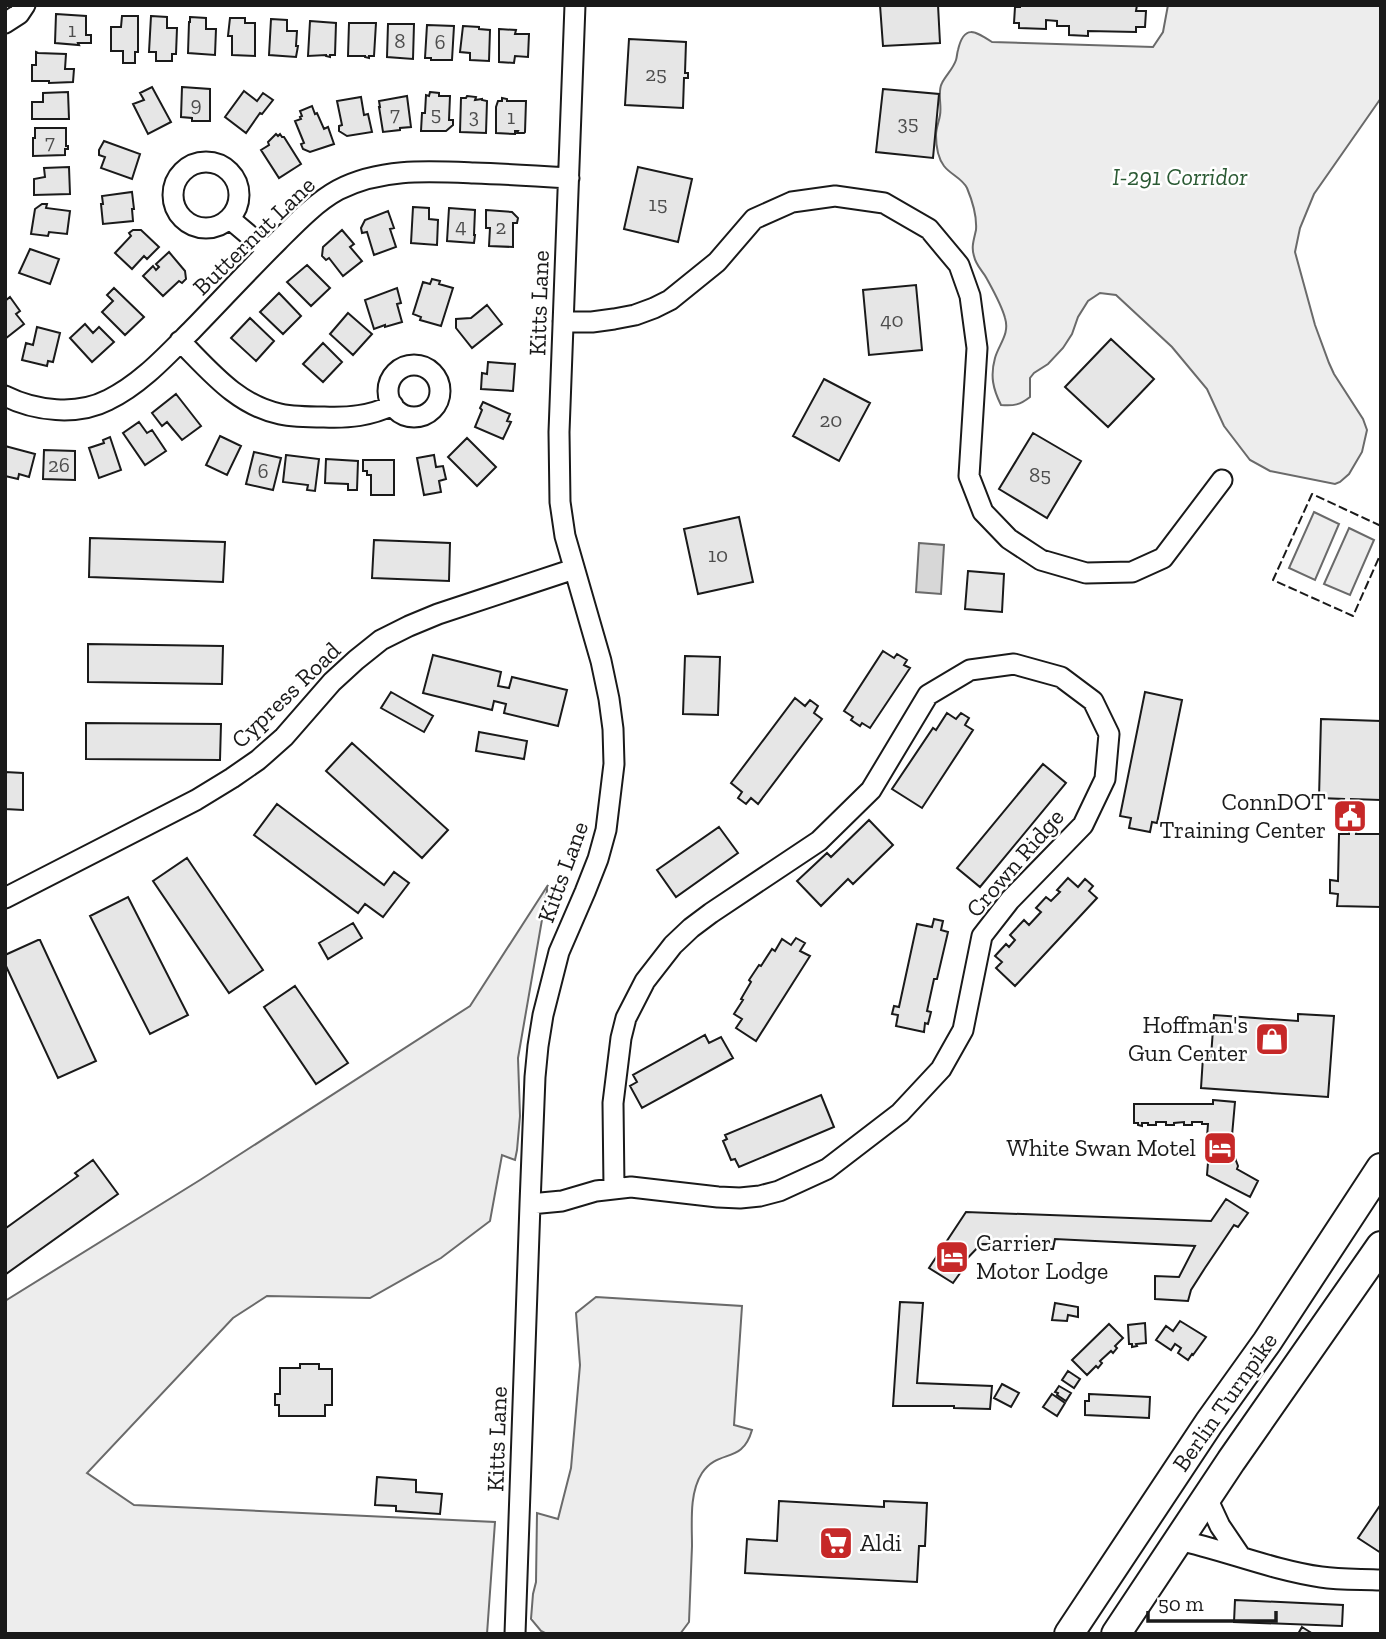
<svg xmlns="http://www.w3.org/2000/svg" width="1386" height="1639" viewBox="0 0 1386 1639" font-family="'Zilla Slab',serif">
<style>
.green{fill:#ededed;stroke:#6a6a6a;stroke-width:2}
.water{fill:#d7d7d7;stroke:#6a6a6a;stroke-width:2}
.building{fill:#e6e6e6;stroke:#1a1a1a;stroke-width:2}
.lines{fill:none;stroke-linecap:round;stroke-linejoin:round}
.minor-casing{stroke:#1a1a1a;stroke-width:23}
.highway-casing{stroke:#1a1a1a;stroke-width:32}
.minor{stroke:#fff;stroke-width:19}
.highway{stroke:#fff;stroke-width:28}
.fence{stroke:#1a1a1a;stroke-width:2;stroke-dasharray:9 3.5;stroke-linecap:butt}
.labels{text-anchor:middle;stroke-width:5;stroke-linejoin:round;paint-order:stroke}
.number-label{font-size:21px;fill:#4d4d4d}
.park-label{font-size:24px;font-style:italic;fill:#2b5a34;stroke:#fff}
.street-label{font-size:24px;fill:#1a1a1a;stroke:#fff}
.poi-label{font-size:24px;fill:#1a1a1a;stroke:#fff;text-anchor:end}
</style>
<rect width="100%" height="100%" fill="#fff"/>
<path class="green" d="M1168 5H1381V98L1314 194 1300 228 1295 252 1315 325 1329 363 1334 374 1363 419 1367 430 1362 452 1349 474 1340 482 1335 484 1270 471 1250 460 1224 426 1207 389 1172 347 1116 295 1100 293 1088 301 1078 317 1072 334 1063 348 1048 364 1034 373 1030 378V397C1020 405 1014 406 1001 405 993 389 990 376 995 358 999 344 1010 334 1005 318 1002 306 993 290 987 279 983 271 976 266 974 256 971 247 974 239 976 230 977 217 972 200 967 188 962 178 951 175 944 166 938 158 936 145 936 135 936 128 939 122 940 115 942 105 937 92 942 83 946 75 953 69 956 60 957 57 957 53 958 50 964 24 975 31 992 42L1153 47 1163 32Z
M1314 512 1339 524 1315 580 1289 568Z
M1349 528 1374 540 1350 595 1324 584Z
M548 885 518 1058 520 1116 517 1150 515 1160 502 1155 490 1221 441 1258 370 1298 267 1296 233 1318 87 1473 134 1505 495 1522 487 1634H5V1301L200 1180 470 1006Z
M596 1297 742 1306 734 1425 752 1430C742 1465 719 1448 702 1473 689 1493 692 1523 692 1546 691 1571 690 1597 689 1622L680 1634H547L541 1631 531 1619 533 1594 536 1582 537 1513 558 1519 571 1468 580 1365 576 1313Z"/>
<path class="water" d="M919 543 944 545 941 594 916 592Z"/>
<path class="building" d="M880 5H938L940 43 883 46Z
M1020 5H1137L1136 11H1146L1145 27H1136V32L1088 31V36L1069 35V26H1057V21L1046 20V29L1019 28V23H1014L1015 7H1020Z
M56 14 86 16V35H91V43H78L79 45 55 43Z
M122 16H138V52H135V63H123V51H111V27H121Z
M151 16 167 17V28H177L176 54H172V61H156V52H149Z
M190 17 206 18V29H216L215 55 188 53 189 22H190Z
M230 18H245V23H255V56L232 55V36H228Z
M271 19 287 20V31H297L296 46H298L296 57 269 55Z
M310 21 336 23 335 55H330V57L326 56V55L308 56Z
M349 23H376L374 56H369V58L365 57V56H348Z
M388 24H414L413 59 387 57Z
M427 25 454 26 452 60H431V58H425Z
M463 26 479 27V29L490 30 489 61 470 60V53L460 52Z
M499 29 516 30 515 34H529L528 57 515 56 514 63 499 62Z
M629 39 686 42 685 73H688V78H684L683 108 625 105Z
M36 52 38 53 66 54 65 69H74L73 82 49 83V81H32V65H36Z
M152 87 171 122 148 134 133 104 144 100 140 93Z
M182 87 210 89V121H192V118L181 117Z
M883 89 939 94 933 158 876 152Z
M244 91 257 101 263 93 273 100 262 114 260 113 246 133 225 117Z
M68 92 69 119H32V102H43V93Z
M430 92 439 93V96H450L449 120H453V125L446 131H421L422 113H425L426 95 429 96Z
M407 96 411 127 400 128V130L383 132 379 107H380L379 101Z
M467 96 476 97 475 100 482 99V100L487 101 486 133 460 132 461 98H466Z
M361 97 364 115 368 114 372 132 347 136 339 131V126L342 125 337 101Z
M502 98 507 99V101H526L525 132 524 133H517L518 131H515V134L496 133V107L498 101H502Z
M312 106 315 114 317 113 324 129 328 127 334 144 310 152 303 149 301 144 304 143 295 121 301 119 300 117 302 116 300 111Z
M35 128H66V146H68V149H65V155L33 156V138H35Z
M276 134 278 136 280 134 282 137H284L301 164 279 178 261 150 269 145 268 142Z
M104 141 140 154 132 179 101 168 105 157 99 155V150Z
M69 167 70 194 34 195V179L45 177 44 168Z
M638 167 692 179 678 242 624 229Z
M132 192 134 209H132L133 221 103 224 101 204H103L102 196Z
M42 204H47L46 208 70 211 67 234 49 232 48 236 31 234 35 209Z
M413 207 429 208V219L438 220 437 245 411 243Z
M449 208 475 210 474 235H475L474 243 447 241Z
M486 210 512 212 518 218 517 223H513V247L489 246 490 228H486Z
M388 211 394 228 390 229 396 247 374 255 367 232 362 233 361 228 365 220Z
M133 230H141L159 247 147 259 144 256 132 269 115 253 131 236 129 233Z
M342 230 354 244 350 247 362 261 343 276 329 258 326 260 322 256 323 247Z
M30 249 59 259 50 284 19 273Z
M169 252 185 271 186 279 182 283 179 281 163 296 143 276 153 266 156 270 159 267 156 264Z
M307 265 330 288 311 306 287 282Z
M432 279 440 281 439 284 453 288 441 326 420 320 421 317 413 314 423 282 430 284Z
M916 285 922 350 869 355 863 290Z
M114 288 144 317 125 335 102 312 113 301 107 295Z
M397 288 401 303 397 304 402 322 385 327V325L374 329 365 300Z
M279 293 301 316 283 334 260 312Z
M10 297 20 311 16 314 24 324 5 339V301Z
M487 305 502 324 472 348 456 328V319L471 318Z
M348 313 372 334 353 355 330 334Z
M250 318 274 341 256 361 231 338Z
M85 324 93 333 99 327 114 342 92 362 70 338Z
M37 327 60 333 53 362 48 361 47 366 22 360 26 343 33 345Z
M1111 339 1154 379 1108 427 1065 387Z
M323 343 342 362 323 382 303 364Z
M488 362 515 364 513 391 481 389 482 373 487 374Z
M824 379 870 403 839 461 793 436Z
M176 394 201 426 182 440 167 422 162 426 152 413Z
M483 402 510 414 507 421 511 422 503 439 475 427 482 410 480 408Z
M139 422 147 433 152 430 166 451 145 465 123 433Z
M1033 433 1081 461 1047 518 999 489Z
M220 436 241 446 227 475 206 465Z
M110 437 121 470 99 478 89 448 104 443 103 440Z
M467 438 496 467 477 486 448 457Z
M5 446 35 454 29 477 19 474 18 479 5 476Z
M44 450 75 451V480L43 479Z
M254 452 281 458 273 490 246 484Z
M286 455 319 459 315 491 307 490 308 485 283 482Z
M434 455 436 467 443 466 446 479 439 481 441 492 424 495 417 458Z
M326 459 358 461 357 490H348V484L325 483Z
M363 460H394V495H371V475H367V471H363Z
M739 517 753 582 698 594 684 529Z
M90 538 225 542 223 582 89 577Z
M374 540 450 543 449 581 372 578Z
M968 571 1004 574 1002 612 965 609Z
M88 644 223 646 222 684 88 682Z
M883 651 894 658 897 654 907 660 904 665 910 668 870 728 862 723 860 726 851 720 853 717 844 711Z
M433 655 501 672 498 686 509 688 512 677 567 690 558 726 504 713 506 704 494 701 492 710 423 693Z
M685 656 720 657 718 715 683 714Z
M391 692 433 716 424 732 381 708Z
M1145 692 1182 700 1157 823 1152 822 1150 832 1129 828 1131 818 1120 816Z
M795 698 805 706 810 700 818 706 814 713 822 719 758 804 751 798 746 804 738 798 742 792 731 783Z
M947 713 956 719 961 713 969 718 965 725 973 730 922 808 892 789 933 728 936 730Z
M1321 719 1381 721V800L1351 799V805L1357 827 1356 834H1381V907L1337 906 1338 894 1330 893V880L1338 881 1339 834H1349V827L1343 805 1344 799 1319 798Z
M86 723 221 724 220 760 86 759Z
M479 732 527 741 524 759 476 751Z
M352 743 448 830 422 858 326 771Z
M1043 764 1066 783 980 887 957 868Z
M5 772 23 773V810L5 809Z
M277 804 384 885 394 872 409 883 383 917 365 904 358 913 254 835Z
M869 820 893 845 853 884 848 879 821 906 797 881 827 853 831 857Z
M719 827 738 853 676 897 657 870Z
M187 858 263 970 229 993 153 881Z
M1068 878 1078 887 1085 879 1093 886 1089 891 1097 898 1015 986 996 968 1002 962 995 956 1006 944 1009 947 1015 940 1010 935 1024 920 1029 925 1041 912 1036 908 1046 897 1051 901 1060 892 1057 890Z
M128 897 188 1015 150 1034 90 916Z
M934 919 943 921 941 930 948 932 937 979H934L927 1011 931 1012 928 1024 925 1023 924 1032 896 1026 898 1015 892 1014 894 1006 899 1007 917 924 932 927Z
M353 923 362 938 328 959 319 943Z
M796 938 805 943 800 951 810 956 756 1041 736 1028 742 1019 734 1014 743 1000 741 999 751 982 749 980 759 965 761 966 772 949 775 951 782 939 791 945Z
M38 940H40L96 1061 58 1078 5 964V955Z
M295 986 348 1063 316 1084 264 1007Z
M1298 1014 1334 1016 1328 1097 1201 1088 1203 1057H1211L1214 1015 1298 1021Z
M705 1035 709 1043 721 1037 733 1058 642 1108 630 1086 637 1082 633 1075Z
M821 1095 834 1127 739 1167 735 1159 731 1160 723 1141 727 1139 725 1135Z
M1213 1100 1235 1102 1230 1158H1235L1238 1166 1237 1169 1258 1181 1250 1197 1207 1175 1210 1138 1207 1137 1208 1124H1202V1122H1192V1125H1184V1122L1174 1123V1125H1166V1122H1156V1125H1148V1123H1142V1126L1138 1125V1123H1134V1104H1213Z
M93 1160 118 1194 6 1274 5 1226 6 1228 78 1176 75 1173Z
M1226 1199 1248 1213 1238 1227 1234 1225 1205 1268 1191 1290 1188 1301 1155 1299V1276L1179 1277 1195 1246 1055 1239 1053 1249H1038V1245L981 1244 959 1267 963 1269 953 1283 929 1268 966 1212 1211 1221Z
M900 1302 923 1303 917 1383 992 1386 990 1409 954 1408V1406H893Z
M1055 1303 1078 1307V1317L1068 1315 1067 1321 1052 1320Z
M1180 1321 1206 1337 1193 1355 1192 1354 1188 1360 1178 1353 1181 1348 1175 1344 1171 1350 1156 1340 1166 1326 1173 1331Z
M1145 1323 1146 1343 1136 1344 1137 1346 1132 1347V1344H1129L1128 1325Z
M1109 1324 1123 1338 1115 1346 1117 1348 1113 1353 1111 1351 1100 1361 1102 1363 1098 1368 1096 1366 1087 1375 1072 1360Z
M300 1364H319V1369H332V1405H325V1416H279V1405H275V1394H280V1368H300Z
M1068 1371 1080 1379 1074 1388 1062 1380Z
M1002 1384 1019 1393 1011 1407 994 1398Z
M1059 1386 1071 1393 1066 1401 1057 1395 1058 1393 1055 1392Z
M1052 1394 1065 1403 1057 1416 1043 1407Z
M1089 1394 1150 1397 1149 1418 1085 1415V1401H1089Z
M377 1477 416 1480V1492L442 1494 440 1514 396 1511V1506L375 1505Z
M779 1501 884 1507V1501L927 1503 925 1546H919L917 1582 745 1573 747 1539 777 1541Z
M1381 1504V1553L1358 1538Z
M1235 1600 1343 1605 1342 1626 1234 1622Z
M1302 1627 1313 1634H1298Z"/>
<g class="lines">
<g class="minor-casing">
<path id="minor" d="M5 23 19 14 25 5
M173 195a33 33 0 1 1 66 0a33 33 0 1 1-66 0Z
M230 219 268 251
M563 322H592L614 319 635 315 654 308 670 300 717 262 754 219 792 202 835 196 884 203 929 229 959 265 970 296 977 348 969 476 983 512 1009 539 1041 560 1086 573 1132 572 1163 558 1222 480
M180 341C210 371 237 405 280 414 294 417 309 417 324 417 349 418 370 416 393 405
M388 391a26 26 0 1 1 52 0a26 26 0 1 1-52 0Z
M5 396C35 411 77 416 108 400 141 384 167 355 193 329 221 300 249 270 278 241 296 223 316 202 338 190 380 168 428 171 474 173 505 174 537 176 569 178
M5 898 196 800 232 778 258 760 284 737 332 682 356 660 381 640 409 626 438 614 574 569
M530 1204 562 1201 596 1191 631 1187 718 1197 740 1198 760 1196 779 1191 827 1169 900 1113 941 1069 963 1030 982 936 1010 900 1083 825 1105 779 1109 734 1093 701 1061 677 1014 664 970 670 928 695 871 790 819 841 711 913 691 928 673 945 645 981 626 1018 621 1038 613 1103 614 1188
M1207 1498 1220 1526 1241 1557
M1179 1540C1227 1551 1273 1570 1321 1577 1340 1580 1361 1579 1381 1580
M515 1634 530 1204 535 1077 538 1046 543 1015 559 952 585 892 598 859 606 830 614 764 613 729 609 699 601 661 565 536 560 502 559 432 575 5"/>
</g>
<g class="highway-casing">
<path id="highway" d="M1069 1634 1209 1423 1267 1342 1381 1168
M1116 1634 1231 1461 1381 1246"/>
</g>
<use href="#minor" class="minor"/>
<use href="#highway" class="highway"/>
<path class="fence" d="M1381 526 1312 494 1273 580 1353 616 1381 553"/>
</g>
<defs>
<g id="civic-square" transform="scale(1.75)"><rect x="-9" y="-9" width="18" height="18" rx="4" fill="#c62828" stroke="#fff"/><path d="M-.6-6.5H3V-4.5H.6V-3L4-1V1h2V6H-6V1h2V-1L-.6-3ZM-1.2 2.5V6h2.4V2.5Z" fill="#fff"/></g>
<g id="shop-square" transform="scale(1.75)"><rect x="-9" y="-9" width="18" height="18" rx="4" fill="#c62828" stroke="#fff"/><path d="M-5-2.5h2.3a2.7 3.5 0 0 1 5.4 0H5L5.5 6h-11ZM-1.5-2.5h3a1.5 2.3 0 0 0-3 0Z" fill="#fff"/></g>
<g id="hotel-square" transform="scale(1.75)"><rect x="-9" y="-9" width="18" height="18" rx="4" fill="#c62828" stroke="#fff"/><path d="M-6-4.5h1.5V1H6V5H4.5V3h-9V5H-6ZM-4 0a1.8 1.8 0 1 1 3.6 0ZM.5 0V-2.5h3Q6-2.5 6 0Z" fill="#fff"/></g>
<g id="supermarket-square" transform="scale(1.75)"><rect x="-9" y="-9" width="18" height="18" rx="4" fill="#c62828" stroke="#fff"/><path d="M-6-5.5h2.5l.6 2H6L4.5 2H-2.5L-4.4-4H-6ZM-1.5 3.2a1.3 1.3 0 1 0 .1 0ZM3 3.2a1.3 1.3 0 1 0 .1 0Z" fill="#fff"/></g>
</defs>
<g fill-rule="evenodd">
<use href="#civic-square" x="1350" y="816"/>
<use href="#shop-square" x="1272" y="1039"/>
<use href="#hotel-square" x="1220" y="1148"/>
<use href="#hotel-square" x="952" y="1257"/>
<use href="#supermarket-square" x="836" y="1543"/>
</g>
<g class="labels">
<g class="number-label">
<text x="72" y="37">1</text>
<text x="400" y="48">8</text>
<text x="440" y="49">6</text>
<text x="656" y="81">25</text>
<text x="196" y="111">9</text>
<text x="395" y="121">7</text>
<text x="436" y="121">5</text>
<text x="474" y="123">3</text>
<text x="511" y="124">1</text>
<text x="908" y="130">35</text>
<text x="50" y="149">7</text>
<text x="658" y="211">15</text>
<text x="461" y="233">4</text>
<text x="501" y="234">2</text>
<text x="892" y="327">40</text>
<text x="831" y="427">20</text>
<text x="59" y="472">26</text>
<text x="263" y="478">6</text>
<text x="1040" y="482">85</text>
<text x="718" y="562">10</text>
</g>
<g class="park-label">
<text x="1180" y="185">I-291 Corridor</text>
</g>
<g class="street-label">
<text transform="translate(254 236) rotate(-44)" y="8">Butternut Lane</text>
<text transform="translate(539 303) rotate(-88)" y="8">Kitts Lane</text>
<text transform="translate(286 695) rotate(-44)" y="8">Cypress Road</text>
<text transform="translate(1015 863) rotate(-49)" y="8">Crown Ridge</text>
<text transform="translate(563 872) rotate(-70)" y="8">Kitts Lane</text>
<text transform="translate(1225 1402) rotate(-55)" y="8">Berlin Turnpike</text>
<text transform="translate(497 1439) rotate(-88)" y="8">Kitts Lane</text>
</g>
<g class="poi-label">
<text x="1326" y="810">ConnDOT<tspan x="1326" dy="28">Training Center</tspan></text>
<text x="1248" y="1033">Hoffman's<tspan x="1248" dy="28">Gun Center</tspan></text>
<text x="1196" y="1156">White Swan Motel</text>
<text x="976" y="1251" text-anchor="start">Carrier<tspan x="976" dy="28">Motor Lodge</tspan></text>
<text x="860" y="1551" text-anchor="start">Aldi</text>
</g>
</g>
<rect width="1386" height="1639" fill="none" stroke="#1a1a1a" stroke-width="14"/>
<path d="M1148 1611v10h128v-10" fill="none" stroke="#1a1a1a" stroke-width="3.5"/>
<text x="1158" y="1611" font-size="21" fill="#1a1a1a" stroke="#ffffff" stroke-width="5" paint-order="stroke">50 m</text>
</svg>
